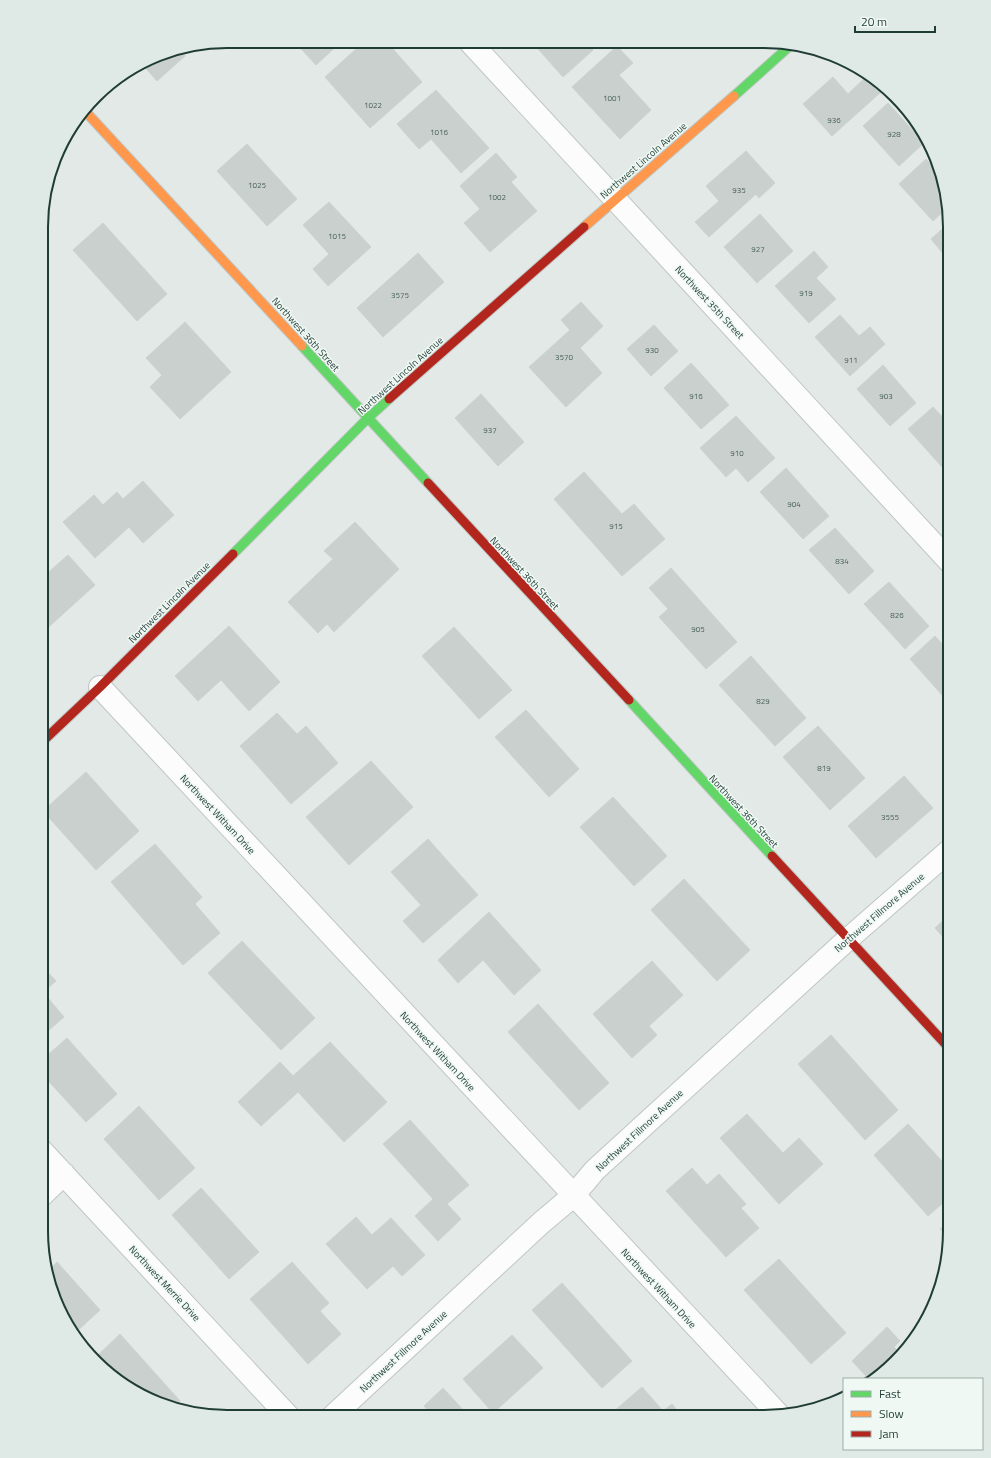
<svg xmlns="http://www.w3.org/2000/svg" width="991" height="1458" viewBox="0 0 991 1458" font-family="'Titillium Web',sans-serif">
<style>
.building{fill:#cad0cd;stroke:#cbd2cf}
.lines{fill:none;stroke-linecap:round;stroke-linejoin:round}
.street-casing{stroke:#bfc6c3;stroke-width:24}
.fast-casing{stroke:#bec6c3;stroke-width:11}
.slow-casing{stroke:#bec6c3;stroke-width:11}
.jam-casing{stroke:#bec6c3;stroke-width:11}
.street{stroke:#fbfcfb;stroke-width:22}
.fast{stroke:#63d668;stroke-width:9}
.slow{stroke:#ff974d;stroke-width:9}
.jam{stroke:#b3261e;stroke-width:9}
.labels{text-anchor:middle;stroke-width:3;stroke-linejoin:round;paint-order:stroke}
.number-label{font-size:8px;fill:#4a625c}
.street-label{font-size:10px;fill:#1f3d35;stroke:#f0f8f4}
.rim{fill:none;stroke:#1f3d35;stroke-width:2}
</style>
<rect width="100%" height="100%" fill="#e2e9e6"/>
<path class="building" d="M294 41H342L316 65Z
M365 41H386L422 82 370 128 325 77Z
M532 42H586L593 50 563 77Z
M713 42H727L719 49Z
M617 46 633 63 619 75 651 110 620 139 572 87Z
M179 49 185 56 157 81 143 65 167 51Z
M868 75 882 91 832 136 803 104 833 77 848 94Z
M436 90 489 148 461 173 431 139 419 149 397 124Z
M888 103 924 143 899 166 863 126Z
M247 144 297 199 267 226 217 171Z
M746 151 775 183 759 198 756 194 709 237 695 222 719 201 706 186Z
M496 153 517 177 511 182 537 211 490 252 464 223 480 209 460 186Z
M926 159 939 173 946 209 933 221 899 184Z
M329 202 371 247 328 286 313 269 329 254 303 225Z
M760 214 793 251 757 283 724 247Z
M103 223 167 294 137 321 73 250Z
M949 223 950 227V262L931 239Z
M814 251 828 267 816 278 836 299 809 323 775 286Z
M418 253 444 282 383 337 357 308Z
M581 302 603 326 580 348 602 373 566 407 529 367 570 330 561 320Z
M840 315 859 336 870 327 885 344 850 376 815 337Z
M185 322 231 372 180 419 150 387 162 375 146 358Z
M654 325 678 351 651 376 627 349Z
M691 363 729 405 701 429 664 388Z
M883 365 916 403 890 426 857 389Z
M481 394 524 442 498 466 455 418Z
M933 407 950 425V459L942 467 908 429Z
M736 416 775 458 748 482 736 468 726 477 700 448Z
M786 468 829 516 803 539 760 492Z
M584 472 622 514 634 504 665 539 622 576 554 499Z
M950 479V490L945 484Z
M143 481 174 515 143 543 129 527 95 558 63 522 94 495 103 505 117 492 123 499Z
M355 522 399 569 334 632 327 624 318 633 288 602 333 559 324 551Z
M835 528 874 571 849 594 809 550Z
M68 555 95 585 42 633V578Z
M671 568 737 642 706 669 659 617 668 609 649 588Z
M889 582 929 626 905 649 864 604Z
M229 626 280 682 249 711 221 680 198 701 175 676Z
M454 627 512 690 479 719 422 656Z
M935 636 950 653V704L910 659Z
M751 656 806 718 775 746 719 685Z
M526 710 579 769 549 797 495 737Z
M277 713 297 734 306 726 338 763 291 804 240 746Z
M950 723V734L944 728Z
M818 726 865 778 830 810 783 757Z
M371 761 413 807 349 865 306 817Z
M86 772 139 831 96 870 43 811Z
M904 776 933 808 876 858 848 826Z
M613 797 667 856 634 886 580 827Z
M428 839 478 895 423 943 403 921 421 905 391 872Z
M155 844 202 897 195 904 220 933 183 965 111 882Z
M684 879 750 950 717 981 651 910Z
M489 912 541 970 514 995 483 960 458 983 438 960Z
M950 914V945L935 928Z
M242 941 315 1018 281 1050 208 973Z
M652 961 683 995 649 1026 657 1035 632 1058 593 1014Z
M41 965 56 981 43 992 64 1017 41 1037Z
M538 1004 609 1083 579 1110 508 1032Z
M831 1035 898 1110 865 1140 798 1064Z
M67 1038 117 1094 86 1122 41 1073V1061Z
M330 1042 387 1102 344 1142 298 1092 261 1126 238 1102 280 1062 293 1076Z
M139 1106 195 1168 159 1200 104 1139Z
M747 1114 783 1153 799 1138 823 1164 779 1204 720 1138Z
M410 1120 469 1185 447 1204 461 1219 438 1241 415 1216 433 1199 383 1144Z
M908 1124 950 1170V1197L928 1216 874 1155Z
M692 1168 707 1185 719 1174 746 1204 741 1208 759 1228 726 1257 666 1191Z
M201 1188 259 1252 229 1279 172 1215Z
M356 1217 372 1235 391 1218 425 1255 402 1276 393 1266 367 1289 326 1244Z
M950 1220V1240L940 1229Z
M779 1259 846 1333 811 1364 744 1290Z
M57 1262 100 1310 74 1334 55 1302 49 1270Z
M292 1262 329 1303 320 1311 341 1334 308 1364 250 1299Z
M562 1283 632 1361 602 1388 532 1310Z
M887 1327 900 1341 894 1347 901 1354 886 1371 874 1379H862L866 1376 852 1361Z
M120 1334 180 1401 173 1407 156 1403 114 1379 94 1359Z
M512 1335 543 1368 493 1413 463 1379Z
M642 1387 663 1411 672 1404 683 1417H616L613 1412Z
M443 1388 465 1412 460 1416H433L424 1406Z
M199 1409 204 1415 194 1413Z"/>
<g class="lines">
<g class="street-casing">
<path id="street" d="M470 42 950 562
M100 687 778 1414
M41 1150 288 1416
M41 1196 64 1174
M333 1416 541 1223 573 1196 595 1170 847 940 950 850"/>
</g>
<g class="fast-casing">
<path id="fast" d="M734 96 792 44
M302 346 428 483
M233 554 368 418 389 399
M629 700 772 856"/>
</g>
<g class="slow-casing">
<path id="slow" d="M85 111 302 346
M584 227 734 96"/>
</g>
<g class="jam-casing">
<path id="jam" d="M389 399 584 227
M428 483 629 700
M42 742 100 687 233 554
M772 856 950 1049"/>
</g>
<use href="#street" class="street"/>
<use href="#fast" class="fast"/>
<use href="#slow" class="slow"/>
<use href="#jam" class="jam"/>
</g>
<g class="labels">
<g class="number-label">
<text x="612" y="101">1001</text>
<text x="373" y="108">1022</text>
<text x="834" y="123">936</text>
<text x="439" y="135">1016</text>
<text x="894" y="137">928</text>
<text x="257" y="188">1025</text>
<text x="739" y="193">935</text>
<text x="497" y="200">1002</text>
<text x="337" y="239">1015</text>
<text x="758" y="252">927</text>
<text x="806" y="296">919</text>
<text x="400" y="298">3575</text>
<text x="652" y="353">930</text>
<text x="564" y="360">3570</text>
<text x="851" y="363">911</text>
<text x="696" y="399">916</text>
<text x="886" y="399">903</text>
<text x="490" y="433">937</text>
<text x="737" y="456">910</text>
<text x="794" y="507">904</text>
<text x="616" y="529">915</text>
<text x="842" y="564">834</text>
<text x="897" y="618">826</text>
<text x="698" y="632">905</text>
<text x="763" y="704">829</text>
<text x="824" y="771">819</text>
<text x="890" y="820">3555</text>
</g>
<g class="street-label">
<text transform="translate(643 160) rotate(-41)" y="4">Northwest Lincoln Avenue</text>
<text transform="translate(710 302) rotate(47)" y="4">Northwest 35th Street</text>
<text transform="translate(306 334) rotate(48)" y="4">Northwest 36th Street</text>
<text transform="translate(400 375) rotate(-42)" y="4">Northwest Lincoln Avenue</text>
<text transform="translate(525 573) rotate(47)" y="4">Northwest 36th Street</text>
<text transform="translate(169 602) rotate(-45)" y="4">Northwest Lincoln Avenue</text>
<text transform="translate(744 811) rotate(47)" y="4">Northwest 36th Street</text>
<text transform="translate(218 814) rotate(47)" y="4">Northwest Witham Drive</text>
<text transform="translate(879 912) rotate(-41)" y="4">Northwest Fillmore Avenue</text>
<text transform="translate(438 1051) rotate(47)" y="4">Northwest Witham Drive</text>
<text transform="translate(639 1130) rotate(-43)" y="4">Northwest Fillmore Avenue</text>
<text transform="translate(165 1283) rotate(47)" y="4">Northwest Merrie Drive</text>
<text transform="translate(659 1288) rotate(47)" y="4">Northwest Witham Drive</text>
<text transform="translate(403 1351) rotate(-43)" y="4">Northwest Fillmore Avenue</text>
</g>
</g>
<path d="M0 0H991V1458H0ZM227 48H764A179 179 0 0 1 943 227V1231A179 179 0 0 1 764 1410H227A179 179 0 0 1 48 1231V227A179 179 0 0 1 227 48Z" fill="#dfe9e5" fill-rule="evenodd"/>
<path class="rim" d="M227 48H764A179 179 0 0 1 943 227V1231A179 179 0 0 1 764 1410H227A179 179 0 0 1 48 1231V227A179 179 0 0 1 227 48Z"/>
<rect x="843" y="1378" width="140" height="72" fill="#f0f8f4" stroke="#9cada8"/>
<rect x="851" y="1391" width="20" height="6" fill="#63d668" stroke="#9cada8"/>
<text x="879" y="1398" font-size="12" fill="#1f3d35">Fast</text>
<rect x="851" y="1411" width="20" height="6" fill="#ff974d" stroke="#9cada8"/>
<text x="879" y="1418" font-size="12" fill="#1f3d35">Slow</text>
<rect x="851" y="1431" width="20" height="6" fill="#b3261e" stroke="#9cada8"/>
<text x="879" y="1438" font-size="12" fill="#1f3d35">Jam</text>
<path d="M855 26v6h80v-6" fill="none" stroke="#1f3d35" stroke-width="2"/>
<text x="861" y="26" font-size="12" fill="#1f3d35" stroke="#f0f8f4" stroke-width="3" paint-order="stroke">20 m</text>
</svg>
